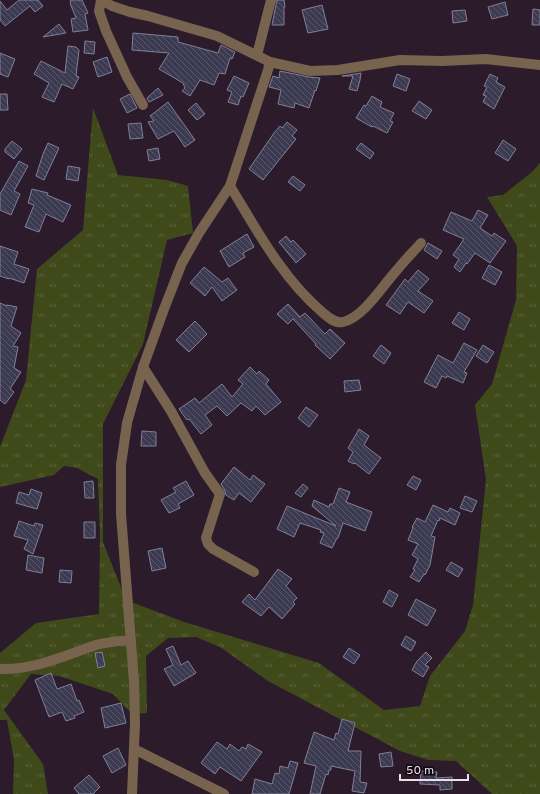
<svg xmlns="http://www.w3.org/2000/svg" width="540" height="794" viewBox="0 0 540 794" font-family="Overpass,sans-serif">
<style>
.grass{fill:url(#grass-tufts)}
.building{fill:url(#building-back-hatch);stroke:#808099}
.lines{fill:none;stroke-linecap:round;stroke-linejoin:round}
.minor{stroke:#78634e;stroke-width:10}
.tertiary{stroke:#78634e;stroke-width:10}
</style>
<defs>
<pattern id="grass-tufts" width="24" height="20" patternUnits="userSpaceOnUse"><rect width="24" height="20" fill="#3f4919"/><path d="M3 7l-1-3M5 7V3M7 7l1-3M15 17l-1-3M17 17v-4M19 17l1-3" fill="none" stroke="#5b633a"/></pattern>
<pattern id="building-back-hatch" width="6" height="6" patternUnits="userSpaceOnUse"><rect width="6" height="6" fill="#3b3a51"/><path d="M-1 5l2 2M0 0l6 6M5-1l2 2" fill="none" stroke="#58566a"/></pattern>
</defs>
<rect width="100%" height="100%" fill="#2c1b2b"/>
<path class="grass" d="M93 108 118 175 167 180 188 186 193 233 167 240 143 344 103 424V542L126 600 184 622 319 663 384 710 420 706 430 676 465 631 473 605 486 480 475 405 492 384 516 300 517 246 487 197 503 195 532 172 540 163V794H492L456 761 428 760 400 751 268 681 220 647 196 637 168 638 146 656 147 713 132 714 113 694 59 676 31 674 4 710 43 764 48 794H13L14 760 7 720H0V653L36 623 99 614 100 535 98 479 77 468 64 466 54 475 0 487V447L26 380 37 269 83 230Z"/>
<path class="building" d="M19 0H38L43 6 35 12 30 6 5 26 0 20V1L7 10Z
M70 0H82L88 13 85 14 88 30 73 32 71 19 76 18 70 3 71 2Z
M277 0H284L285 7H284V25H272Z
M505 2 508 15 492 19 488 7Z
M322 5 328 29 308 33 302 10Z
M533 9 540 10V25H532Z
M465 10 467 21 453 23 452 11Z
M59 24 66 33 43 37Z
M133 33 178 37V42L218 53 221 45 235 52 232 59 230 58 225 74 219 73 214 85 200 80 190 96 182 91 185 88 183 83 159 69 169 53 132 50Z
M85 41 95 42 94 54 84 53Z
M68 46 76 47 79 50 76 76 79 77 73 89 62 84 54 102 42 97 49 83 34 74 41 61 65 73Z
M0 53 15 59 8 77 0 74Z
M107 57 112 72 98 77 93 62Z
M280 71 309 77 320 78 316 91 315 90 309 108 295 103 294 108 278 104 281 90 269 87 273 76 279 78Z
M361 73 360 80 357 91 349 89 353 76H342Z
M397 74 410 79 406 91 393 86Z
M490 74 498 78 496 82 505 87 494 109 483 102 486 96 483 95 487 87 484 86Z
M234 76 249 83 243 97 241 96 238 105 228 102 232 92 227 90Z
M158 88 163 95 149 102 147 98Z
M0 94H7L8 110H0Z
M130 94 137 108 127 113 120 99Z
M372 96 382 102 380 107 394 113 390 121 393 122 387 133 373 126 372 127 356 118 364 105 366 106Z
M419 101 432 110 426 119 412 111Z
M168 102 195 140 185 147 174 131 158 139 148 122 154 121 150 116Z
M196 103 205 114 197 120 188 110Z
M287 122 297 130 292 136 296 139 263 180 249 169 274 133 280 126 282 128Z
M141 123 143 138 130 139 128 124Z
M503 140 516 149 508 161 495 153Z
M12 141 22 149 14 159 5 152V149Z
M48 143 59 148 44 180 36 176 43 154Z
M361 143 374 153 370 159 356 149Z
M158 148 160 159 149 161 147 150Z
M19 161 28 166 14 191 20 194 11 215 0 210V194Z
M68 166 80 168 78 181 66 179Z
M293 176 305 185 300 191 288 182Z
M32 189 48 193 47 195 71 205 63 222 46 214 39 232 25 227 34 205 28 203Z
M478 210 488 215 480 228 492 236 494 233 506 241 490 263 475 253 467 264 466 263 460 272 454 267 459 259 453 255 464 239 443 230 451 212 472 221Z
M247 234 254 247 243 253 245 257 229 267 220 251Z
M286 236 291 242 293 240 306 254 296 263 279 242Z
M428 243 442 251 437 259 424 250Z
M0 246 18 252 14 264 29 269 24 283 9 278V279L0 276Z
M489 265 502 272 495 285 482 278Z
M204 267 222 282 228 278 237 290 222 301 212 287 205 296 190 283Z
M418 270 429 279 418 291 433 301 424 313 408 302 400 314 386 305 405 279 408 282Z
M0 303 7 306V305L17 307 11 326 21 333 13 346 18 347 14 368 21 372 10 389 14 392 5 404 0 400Z
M288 304 300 317 305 313 325 334 330 329 345 343 330 359 315 345 316 344 293 319 288 324 277 314Z
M459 312 470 319 464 330 452 323Z
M195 321 207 334 189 352 176 340Z
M464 343 477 350 464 372 467 373 463 383 447 376 446 378 442 376 436 388 424 382 438 355 453 363Z
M381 345 391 353 384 364 373 356Z
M483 345 494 352 487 363 476 356Z
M250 367 257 374 259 371 269 380 266 384 281 402 265 415 256 406 252 411 241 403 227 416 217 406 205 415 212 425 201 434 189 419 187 420 179 409 195 398 199 403 222 384 232 397 243 384 238 380Z
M359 380 361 390 345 392 344 381Z
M306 407 318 415 309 427 298 418Z
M359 429 369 436 364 445 381 458 369 474 355 463 354 464 348 461 353 452 348 448Z
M142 431 156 432V446H141Z
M234 467 250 480 253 475 265 484 251 502 239 493 234 500 226 495 225 491 221 484Z
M413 476 421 480 416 490 407 485Z
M93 481 94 498H85L84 482Z
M186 481 194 495 178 504 180 508 169 513 161 500 176 492 173 488Z
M303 484 308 488 301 497 295 493Z
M339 488 350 492 346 502 372 512 365 531 343 523 338 538H337L332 548 320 543 324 533 320 532 321 530 300 523 294 537 277 529 287 506 336 526 312 506 314 500 329 507 330 504H333Z
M31 489 42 493 37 509 16 503 19 492 29 495Z
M465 496 477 501 472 512 460 508Z
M433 505 448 512 450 508 460 513 455 525 440 518 439 521 438 520 431 536 435 537 430 565 425 575 424 574 419 582 410 577 415 570 413 569 418 559 412 555 418 544 408 540 413 528 412 527 417 518 425 522Z
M19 521 34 526 35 523 43 525 33 554 24 549 28 540 14 536Z
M84 522H95V538H84Z
M162 548 166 568 152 571 148 551Z
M28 555 44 558 42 573 26 570Z
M451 562 463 569 458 577 446 570Z
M278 569 292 579 286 586 297 598 293 602 295 604 282 619 269 607 261 616 242 602 249 594 255 600Z
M60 570 72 571 71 583 59 582Z
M389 590 398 595 392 607 383 602Z
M416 599 436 610 427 626 408 615Z
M406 636 416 642 411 651 401 645Z
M173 646 181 665 188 661 196 673 174 686 164 669 173 665 166 649Z
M349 648 360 655 354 664 343 657Z
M102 652 105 666 98 668 95 653Z
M426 652 432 658 425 665 429 667 423 677 412 670 417 661Z
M51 673 57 689 71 684 77 701 79 700 84 712 74 716 75 718 66 721 62 712 49 717 35 680Z
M121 703 126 723 105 728 101 708Z
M342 719 355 723 348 751H361L360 782 367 783 364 793 352 791 355 771 331 766V770H329L328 775 326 774 320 794H310L316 766 304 763 314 732 334 740 336 733 338 734Z
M217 742 227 749 230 744 239 751 242 747 246 749 248 744 262 752 241 781 220 767 215 774 201 763Z
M118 748 126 765 112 773 103 756Z
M391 752 393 766 381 767 379 754Z
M290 761 298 763 289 794H252L255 779 272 784 275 773 279 774 280 766 288 768Z
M421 771 437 772 436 778 452 777V789L440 790V785L420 784Z
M89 775 100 787 93 794H79L74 788Z"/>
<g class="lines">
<path class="minor" d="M101 0 99 11 106 31 127 77 143 105
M102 0 112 6 130 12 148 16 217 36 270 62 310 71 338 70 400 60 442 61 486 59 540 65
M257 55 271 0
M230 186C257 230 282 278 322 312 328 317 335 324 343 322 364 317 383 285 397 270 404 261 413 252 421 243
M143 367 171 411 205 473 220 494 206 538 208 544 213 549 254 572
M134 749 224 794"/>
<path class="tertiary" d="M0 669C34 670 64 656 96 645 107 642 119 641 130 640
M132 794 135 723 134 682 121 514V465L127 423 143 367 164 309 182 263 199 233 230 186 268 70 270 62"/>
</g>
<path d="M400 774v6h68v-6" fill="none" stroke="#ebdfe9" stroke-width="2"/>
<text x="406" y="774" font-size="12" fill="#ebdfe9" stroke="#10080f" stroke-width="3" paint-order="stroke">50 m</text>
</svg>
